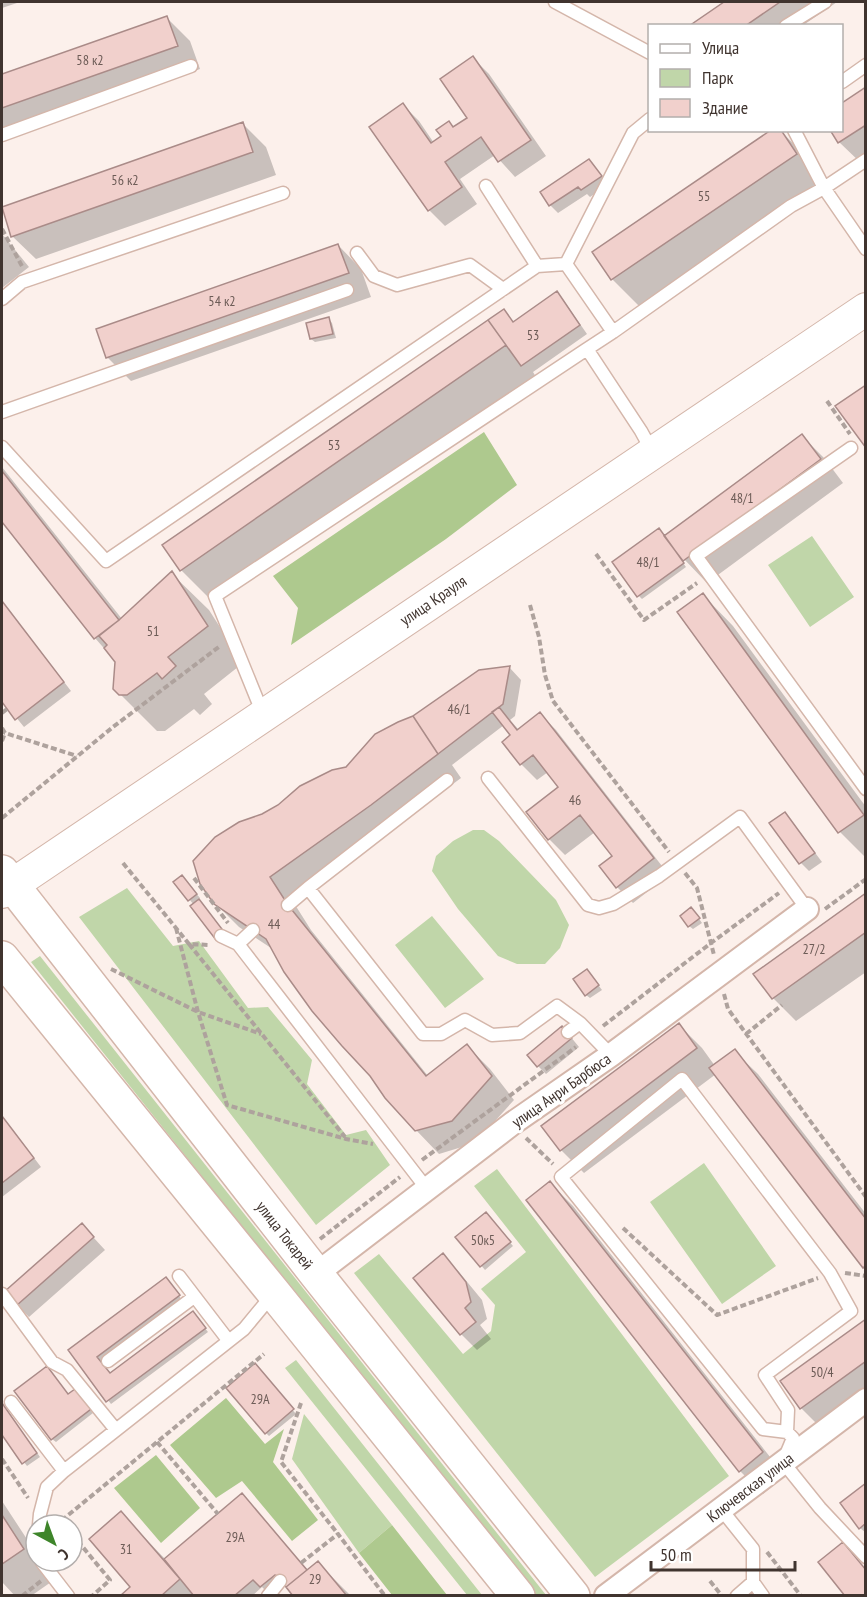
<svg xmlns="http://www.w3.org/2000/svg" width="867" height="1597" viewBox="0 0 867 1597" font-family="'PT Sans Narrow',sans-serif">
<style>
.green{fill:#c0d6a9}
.forest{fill:#aec98e}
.shadow{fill:#0003}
.building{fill:#f1d0cc;stroke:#aa8b88;stroke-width:1.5}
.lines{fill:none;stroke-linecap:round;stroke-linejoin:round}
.service-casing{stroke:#d4b6aa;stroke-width:15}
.minor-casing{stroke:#d4b6aa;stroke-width:26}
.secondary-casing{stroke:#d4b6aa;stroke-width:34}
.primary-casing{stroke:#d4b6aa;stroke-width:36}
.path{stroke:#aea29d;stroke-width:4;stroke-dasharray:6 3;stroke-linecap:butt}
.service{stroke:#fff;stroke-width:12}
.minor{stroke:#fff;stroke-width:22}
.secondary{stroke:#fff;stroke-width:32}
.primary{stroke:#fff;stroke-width:33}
.labels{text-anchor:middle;stroke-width:6;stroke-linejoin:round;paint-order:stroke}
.number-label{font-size:14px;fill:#6c5b56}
.street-label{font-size:16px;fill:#40342f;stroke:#fff}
</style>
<rect width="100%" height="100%" fill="#fcf0eb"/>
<path class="green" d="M812 536 854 597 810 627 768 565Z
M473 830H484L499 841 556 900 569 925 560 948 545 964H517L498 956 458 909 432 871 436 856 453 841Z
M127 888 173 946 199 941 248 1008 268 1007 312 1060 307 1084 346 1135 366 1130 390 1165 316 1225 79 917Z
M432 916 484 979 445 1008 395 945Z
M40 956 546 1595H535L31 962Z
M704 1163 776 1266 722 1304 650 1202Z
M497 1169 729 1476 595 1577 354 1273 379 1254 463 1354 491 1331 495 1305 481 1289 526 1252 474 1186Z
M296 1360 482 1595H467L285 1368Z
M304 1414 392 1525 359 1553 292 1459Z"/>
<path class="forest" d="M484 432 517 485 446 539 291 645 298 608 273 576Z
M226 1398 265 1444 284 1429 273 1462 318 1520 292 1541 242 1481 216 1498 170 1445Z
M156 1455 200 1508 161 1543 114 1488Z
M392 1525 447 1595H392L359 1553Z"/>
<path class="shadow" d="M2 2H20L2 8Z
M727 2H837L802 26H692Z
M167 18 190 41 200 69 2 139V76Z
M473 58 489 74 546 156 515 177 495 155 460 179 477 204 445 226 429 210 403 105 419 121 434 143 470 118Z
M866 88V163L863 165 839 142 831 130H842V105Z
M243 124 266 147 276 175 36 259 12 236Z
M780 130 808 159 827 186 643 310 612 279 594 252Z
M589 161 609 184 590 197 587 194 558 213 550 205 542 193Z
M2 234 29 267 2 288Z
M338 245 361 269 371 297 131 381 108 358 98 329Z
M556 293 564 301 587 334 533 372 536 377 212 601 181 570 503 311 514 323Z
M329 319 332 323 336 338 315 342 311 339Z
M802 436 825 459 843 483 707 583 683 558 681 560 686 567 642 599 639 596 665 537Z
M2 467 122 619 172 574 209 610 243 663 204 694 212 704 200 715 194 709 165 731H157L114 688 116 662 95 638 2 519Z
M703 595 733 626 866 807V858L840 832 679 612Z
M2 601 71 691 24 727 2 700Z
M509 667 521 680 515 716 510 720 519 730 540 714 556 730 669 875 633 903 617 887 614 856 595 832 565 855 549 839 528 812 560 788 548 772 537 780 521 764 512 735 504 725 452 765 461 778 394 828 292 900 311 930 428 1076 467 1046 490 1069 514 1100 475 1143 439 1154 416 1130 274 950 239 927 215 903 263 815 347 768 414 717Z
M792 822 822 862 809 871 801 863 772 824Z
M185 880 200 898 197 900 202 905H194L175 882Z
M866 895V972L796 1021 773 998Z
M695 913 702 923 693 929 689 926Z
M590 974 602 990 590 998 586 995Z
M679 1025 702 1048 715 1066 734 1051 758 1074 866 1214V1268L716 1074 584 1173 561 1150Z
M570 1036 579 1047 546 1074 538 1066Z
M2 1116 41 1167 2 1197Z
M550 1183 573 1206 785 1476 763 1494 740 1471Z
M489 1218 513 1246 485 1270 457 1237Z
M82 1225 105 1250 29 1317 17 1305Z
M442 1256 459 1272 482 1300 487 1319 480 1325 491 1339 477 1350 461 1334Z
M169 1282 182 1300 100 1361 110 1375 196 1317 208 1332 111 1404 70 1350Z
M866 1321V1401L824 1431 801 1408Z
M258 1369 296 1414 269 1436 266 1433Z
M79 1395 93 1413 56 1442 52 1439 69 1396Z
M2 1404 40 1457 27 1466 2 1433Z
M866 1485V1533L860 1528Z
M2 1501 36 1553V1561L54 1580 31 1596H15L2 1582Z
M121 1513 166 1560 307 1572 318 1563 351 1596H295L284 1582 269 1594 262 1587 252 1596H123L132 1587Z"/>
<path class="building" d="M724 2H780L745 26H689Z
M167 16 178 46 2 108V74Z
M473 56 531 140 498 162 481 137 445 162 462 187 428 211 369 127 403 103 431 143 441 136 436 130 449 121 453 127 467 118 440 79Z
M866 87V125L838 143 830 130H842V103Z
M243 122 253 152 11 237 2 207Z
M771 130H781L797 154 611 280 592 252Z
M589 159 602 176 581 190 578 187 549 206 540 192Z
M338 244 349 273 106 358 96 329Z
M557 291 580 325 521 366 488 320 504 309 513 322Z
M329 317 333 334 310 339 306 323Z
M488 320 506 345 180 571 162 545Z
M866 385V448L835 406Z
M802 434 821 459 683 561 664 536Z
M2 471 119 620 94 639 2 522Z
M659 528 684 563 637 597 612 562Z
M172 571 208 626 168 657 176 666 162 679 157 673 127 695H119L113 689 115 662 104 648 107 645 99 636 119 620Z
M703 593 864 815 838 833 677 612Z
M2 601 64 682 15 720 2 702Z
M510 666 503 704 438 754 413 716 479 670Z
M499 707 517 730 540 712 654 858 616 888 599 866 612 856 580 815 548 840 526 812 558 787 533 755 520 765 502 742 510 735 492 712Z
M413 716 438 754 371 805 270 877 288 905 426 1076 467 1044 492 1076 452 1121 415 1131 385 1098 370 1076 342 1046 312 1011 284 972 266 939 214 904 200 884 193 861 215 837 239 822 262 814 278 805 300 786 332 770 346 767 375 734 398 722Z
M785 812 815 853 799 864 769 823Z
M182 875 197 894 188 901 173 882Z
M866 893V932L772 999 753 974Z
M199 899 225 933 216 940 190 906Z
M691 907 700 918 688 927 680 916Z
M587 969 599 985 585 996 573 979Z
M679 1023 697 1048 560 1151 541 1126Z
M562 1026 572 1038 537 1067 527 1055Z
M735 1049 866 1219V1265L863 1268 709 1068Z
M2 1116 34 1158 2 1183Z
M550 1181 763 1452 739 1472 526 1200Z
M486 1212 511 1242 480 1267 455 1237Z
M82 1223 94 1237 16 1306 4 1292Z
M443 1253 466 1282 471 1302 465 1308 476 1322 460 1335 413 1278Z
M166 1277 180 1295 97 1357 110 1373 193 1311 206 1328 106 1402 68 1350Z
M866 1319V1361L800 1409 780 1381Z
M255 1363 294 1409 265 1434 226 1388Z
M47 1366 68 1394 75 1389 91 1409 51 1440 14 1391Z
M2 1403 37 1453 22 1464 2 1435Z
M866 1483V1523L859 1529 840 1503Z
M242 1493 307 1570 286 1587 275 1575 260 1587 253 1580 234 1596H194L164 1559Z
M121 1511 180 1579 161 1596H120L130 1587 89 1539Z
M2 1515 24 1549 2 1564Z
M843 1542 866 1570V1596H845L818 1562Z
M318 1561 347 1596H293L286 1587Z"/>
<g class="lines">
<g class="service-casing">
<path id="service" d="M555 2 650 53
M786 26 825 2
M842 82 866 65
M650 119 633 133 566 264 613 332 587 349 641 431 652 451
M794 130 824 188 866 249
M2 135 191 66
M486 186 537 266
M357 253 374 276 397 285 470 265 503 289
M2 299 22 282 283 193
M613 332 791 206 824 188 866 160
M2 412 347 290
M2 447 106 561 537 266 566 264
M851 448 696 556 866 789
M263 714 215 596 587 349
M488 778 588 905 599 908 613 904 659 876 740 817 807 909
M447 780 308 888 423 1034H441L465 1020 492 1035 520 1033 557 1006 580 1023 611 1055
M288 905 308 888
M221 936 238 944 427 1189
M238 944 253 930
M568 1032 580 1023
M179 1276 228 1340
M2 1294 52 1362 67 1370 116 1430
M108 1361 194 1297
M11 1402 64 1471
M787 1432 788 1410 765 1375 851 1311 830 1273 682 1079 561 1177 763 1429 787 1432 793 1438 783 1462 820 1508 866 1557
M721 1509 753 1549V1582L737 1596
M39 1525 40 1514 47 1487 64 1471 244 1329 273 1294
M41 1561 68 1596
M753 1582 763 1596
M268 1596 280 1581"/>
</g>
<g class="minor-casing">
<path id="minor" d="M316 1274 513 1123 611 1055 807 909
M606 1596 866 1400"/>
</g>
<g class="secondary-casing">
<path id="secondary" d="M2 892 866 309"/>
</g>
<g class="primary-casing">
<path id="primary" d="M2 872 316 1274 573 1596
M2 958 274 1293 518 1596"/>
</g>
<path class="path" d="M2 229 23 268
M827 401 850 434
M596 554 644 620 697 583
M530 605 539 637 545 675 553 701 669 852
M2 713 7 709
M2 728 5 733 77 756
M2 741 5 733
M2 818 113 727 220 646
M123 863 189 944 210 945
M685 873 697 888 714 955
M194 878 228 923
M825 909 866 879
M176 928 198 1012 227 1105 346 1139 373 1144
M189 944 345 1137
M111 969 198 1012 261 1034
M724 994 728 1009 866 1197
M603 1026 711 943 779 893
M746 1034 782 1005
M526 1138 553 1164
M422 1160 576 1047
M623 1228 717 1315 818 1278
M320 1239 400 1177
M845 1273 866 1276
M301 1403 281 1462 338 1534
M157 1442 218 1514
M2 1459 28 1498
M53 1519 61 1521 264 1354
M72 1534 110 1580 92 1596
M767 1552 801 1596
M301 1563 338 1534 385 1596
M710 1581 722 1596
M22 1596 41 1581"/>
<use href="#service" class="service"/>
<use href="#minor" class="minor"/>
<use href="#secondary" class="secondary"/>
<use href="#primary" class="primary"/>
</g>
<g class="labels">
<g class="number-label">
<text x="90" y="65">58 к2</text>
<text x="125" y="185">56 к2</text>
<text x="704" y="201">55</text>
<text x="222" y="306">54 к2</text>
<text x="533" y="340">53</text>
<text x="334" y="450">53</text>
<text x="742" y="503">48/1</text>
<text x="648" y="567">48/1</text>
<text x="153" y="636">51</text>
<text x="459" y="714">46/1</text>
<text x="575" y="805">46</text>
<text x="274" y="929">44</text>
<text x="814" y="954">27/2</text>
<text x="483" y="1245">50к5</text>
<text x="822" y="1377">50/4</text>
<text x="260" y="1404">29А</text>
<text x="235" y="1542">29А</text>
<text x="126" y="1554">31</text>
<text x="315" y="1584">29</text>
</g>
<g class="street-label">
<text transform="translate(433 600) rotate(-34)" y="6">улица Крауля</text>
<text transform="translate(561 1090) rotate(-35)" y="6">улица Анри Барбюса</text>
<text transform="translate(285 1235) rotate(52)" y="6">улица Токарей</text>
<text transform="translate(750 1487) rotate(-37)" y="6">Ключевская улица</text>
</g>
</g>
<rect width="867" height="1597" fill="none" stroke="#40342f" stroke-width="6"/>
<rect x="648" y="24" width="195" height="108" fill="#ffffff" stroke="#b3aeac" stroke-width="1.5"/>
<rect x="660" y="44" width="30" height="9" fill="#ffffff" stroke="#b3aeac" stroke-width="1.5"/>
<text x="702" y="54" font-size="18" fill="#40342f">Улица</text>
<rect x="660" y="69" width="30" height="18" fill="#c0d6a9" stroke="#b3aeac" stroke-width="1.5"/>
<text x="702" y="84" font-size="18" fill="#40342f">Парк</text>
<rect x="660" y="99" width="30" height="18" fill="#f1d0cc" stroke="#b3aeac" stroke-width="1.5"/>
<text x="702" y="114" font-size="18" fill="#40342f">Здание</text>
<g transform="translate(54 1543) rotate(139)"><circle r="28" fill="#ffffff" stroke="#b3aeac" stroke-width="1.5"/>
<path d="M0-4.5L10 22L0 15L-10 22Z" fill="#3e852a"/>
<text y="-9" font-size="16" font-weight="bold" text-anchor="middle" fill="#40342f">С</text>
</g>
<path d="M651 1561v9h144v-9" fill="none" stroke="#40342f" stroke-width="3"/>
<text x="660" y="1561" font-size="18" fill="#40342f" stroke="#ffffff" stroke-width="4.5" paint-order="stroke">50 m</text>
</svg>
